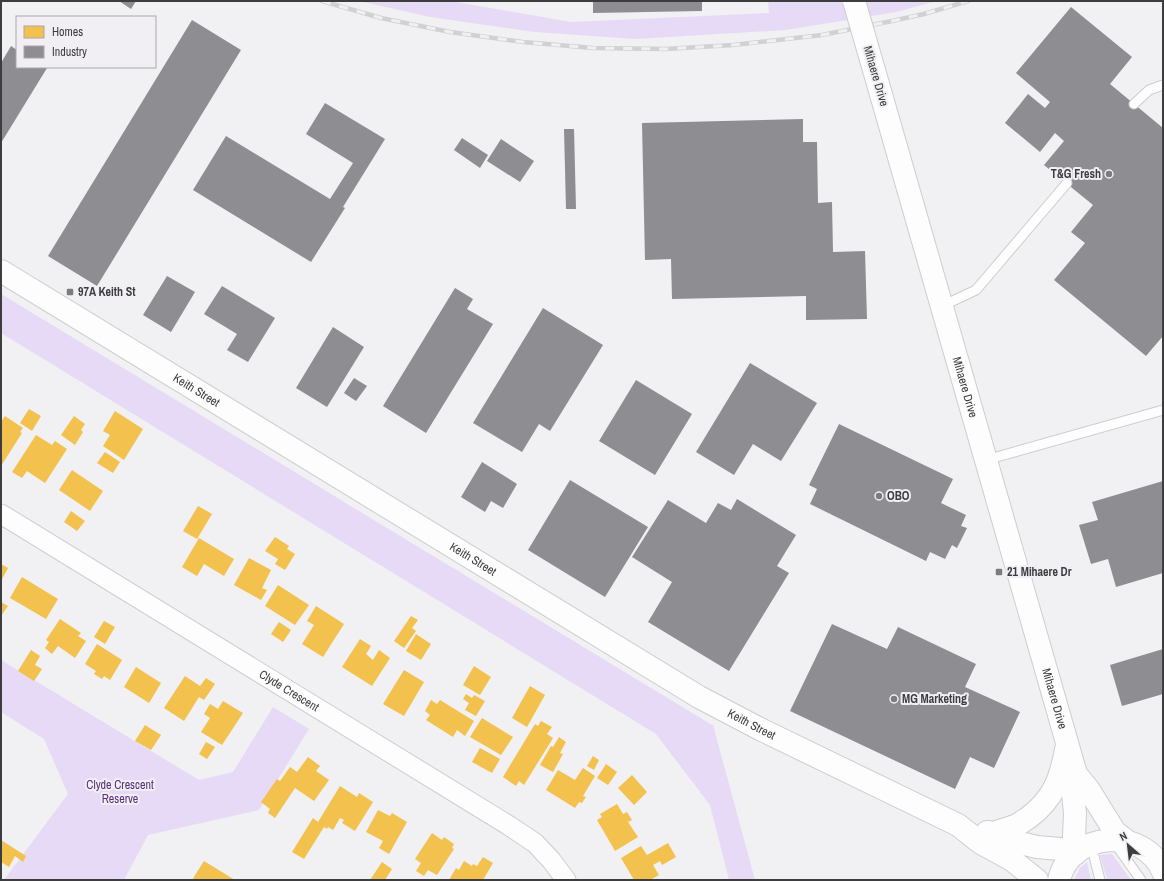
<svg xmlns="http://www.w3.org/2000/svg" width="1164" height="881" viewBox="0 0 1164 881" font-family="'Archivo Narrow',sans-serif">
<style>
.green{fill:#e7daf6}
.homes{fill:#f2c14e}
.industry{fill:#8d8d92}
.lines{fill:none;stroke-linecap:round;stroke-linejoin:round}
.lane-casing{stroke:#cdcdcf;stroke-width:11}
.street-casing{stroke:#cdcdcf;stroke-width:21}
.secondary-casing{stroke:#cdcdcf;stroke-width:24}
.lane{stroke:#fdfdfd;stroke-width:9}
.street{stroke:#fdfdfd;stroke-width:19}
.secondary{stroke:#fdfdfd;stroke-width:22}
.rail-casing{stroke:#d1d1d2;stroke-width:4.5}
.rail{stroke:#f1eff4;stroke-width:3;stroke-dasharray:9;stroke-linecap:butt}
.secondary-bridge-casing{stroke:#cdcdcf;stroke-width:24;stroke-linecap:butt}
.secondary-bridge{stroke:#fdfdfd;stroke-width:22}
.poi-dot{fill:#7c7c7e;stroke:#f1eff4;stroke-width:1.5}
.labels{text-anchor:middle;stroke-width:4;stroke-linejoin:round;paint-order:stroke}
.street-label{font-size:12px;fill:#3d3d3f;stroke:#f1eff4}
.poi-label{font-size:12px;font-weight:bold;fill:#3d3d3f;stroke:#f1eff4;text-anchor:start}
.park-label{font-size:12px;fill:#572f7c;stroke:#f1eff4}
</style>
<rect width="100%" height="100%" fill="#f1f0f3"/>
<path class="green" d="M359 1H450L571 22 769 13 768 1H937L896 12 786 30 636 39 535 32 430 17Z
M1 294 712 725H713L755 880H729L710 805 656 734 1 333Z
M1 660 199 780 233 772 273 707 309 729 259 810 148 835 124 880H4L68 794 44 739 1 712Z
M1112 854 1131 880H1107L1100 855Z
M1087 862 1091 880H1074L1080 868Z"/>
<path class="homes" d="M29 409 41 416 32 431 20 423Z
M115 411 143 429 124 460 103 446 110 435 103 431Z
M5 416 23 428 20 432 22 433 1 466V422Z
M74 416 85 424 81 430 83 432 75 445 61 435Z
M36 435 52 445 55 441 67 449 45 483 27 471 22 478 12 472Z
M105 452 120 462 113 473 97 463Z
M72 470 103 491 90 511 59 490Z
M198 506 212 514 197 539 183 531Z
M71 511 85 521 77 531 64 522Z
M275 537 289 546 287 549 295 554 285 570 275 564 278 559 265 551Z
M199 538 234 559 224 576 204 564 197 576 182 567Z
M249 558 271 570 262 588 267 590 261 600 234 585Z
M1 564 8 568 1 581Z
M22 577 58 599 46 619 10 598Z
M278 585 309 605 295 625 265 606Z
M1 602 8 606 1 616Z
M316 606 344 624 323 657 302 644 314 625 307 621Z
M411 616 418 620 412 628 416 631 404 648 394 641Z
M60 619 81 633 78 636 86 641 75 658 58 646 52 654 45 648 49 642 46 640Z
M104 621 115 627 105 644 94 637Z
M279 622 291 630 283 642 271 634Z
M416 634 431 644 421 660 406 651Z
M360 639 371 646 366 654 373 660 379 650 390 658 372 686 342 667Z
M97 644 122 660 110 680 104 676 102 679 94 674 96 671 85 664Z
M31 650 40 656 35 665 42 669 34 681 18 671Z
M474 666 491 677 480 695 463 685Z
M136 667 161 683 149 703 124 687Z
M404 670 424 682 404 716 383 704Z
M185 676 200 686 206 678 215 684 204 700 199 697 184 721 164 708Z
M530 686 545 695 527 727 512 718Z
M466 694 472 698 474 695 485 701 476 716 465 710 469 703 463 699Z
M431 700 437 704 440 700 474 721 465 736 457 730 453 737 426 720 430 715 425 711Z
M223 701 243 713 222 745 201 732 210 718 204 714 210 704 218 709Z
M482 718 513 737 501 755 470 737Z
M541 721 552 727 547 734 553 738 524 785 519 781 516 786 503 777 535 724 538 726Z
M145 725 161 735 151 750 135 741Z
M559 737 566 742 560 753 563 754 553 772 540 765 551 746 553 747Z
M206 742 215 747 207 759 199 754Z
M480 748 500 759 492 773 472 762Z
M593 756 599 760 594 770 587 766Z
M308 757 320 766 316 771 329 780 314 801 295 788 275 818 268 813 270 809 261 802 277 779 280 781 290 767 297 772Z
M606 764 617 772 608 785 597 778Z
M583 768 595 776 583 796 586 797 582 803 579 802 575 808 546 790 558 770 575 780Z
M632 775 647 792 634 805 618 788Z
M340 786 357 797 359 793 373 802 355 831 342 823 344 820 340 818 333 830 328 827 327 829 324 827 304 859 292 852 313 818 318 822Z
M617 804 623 814 627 812 632 820 628 822 638 837 615 851 597 820 602 817 600 814Z
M378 810 390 816 392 813 407 822 389 854 379 848 383 841 366 832Z
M432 833 442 840 444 837 454 844 452 848 454 849 437 875 428 870 424 876 416 871 421 863 415 859Z
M1 840 26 856 23 862 15 856 9 867 1 862Z
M668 843 676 857 662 865 660 861 653 865 659 875 650 880H634L621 858 641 846 647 855Z
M483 857 493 863 483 880H449L456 868 459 870 464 861 472 866 473 864 477 866Z
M204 861 235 880H192Z
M382 862 392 869 385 880H370Z"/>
<path class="industry" d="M119 1H136L131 9Z
M593 1H702V11L593 13Z
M1071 7 1132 57 1110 84 1163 128V325L1162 326 1163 336 1146 356 1054 280 1085 243 1071 232 1093 205 1044 165 1064 141 1055 133 1040 152 1005 123 1028 94 1045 108 1050 102 1016 73Z
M192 20 241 50 97 286 48 256Z
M11 46 17 50V67L47 68 1 143V63Z
M325 103 385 139 343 207 345 208 311 262 193 190 226 136 330 199 353 163 306 134Z
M803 119V142H817L818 203 832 202 833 252 865 251 867 319 806 320V296L672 299 671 259 645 260 642 123Z
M564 129H574L576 209H566Z
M462 138 488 155 480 168 454 150Z
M501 139 534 161 520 182 487 161Z
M167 276 195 292 171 332 143 315Z
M222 286 275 318 248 362 227 350 237 334 204 314Z
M455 288 473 299 467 309 493 324 426 433 383 406Z
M543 308 603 345 550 431 539 424 522 452 473 423Z
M333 327 364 347 327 407 296 388Z
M750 363 817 403 781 461 753 444 734 475 696 452Z
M354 378 367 386 356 401 344 393Z
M636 380 692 414 655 475 599 441Z
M839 424 953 479 941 503 966 515 961 526 967 528 957 548 952 545 945 559 930 552 926 561 810 504 817 489 809 485Z
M482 462 517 484 503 508 491 501 485 512 461 497Z
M570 480 648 527 605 597 528 550Z
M1163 481V573L1116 587 1108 559 1091 564 1079 525 1098 520 1092 502Z
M737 499 796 535 777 566 789 573 729 671 648 622 672 582 632 557 668 500 706 523 718 503 731 510Z
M832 624 887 649 898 627 976 664 965 687 1020 712 994 768 970 757 955 789 790 711Z
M1163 649V694L1122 706 1110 665Z"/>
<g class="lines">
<g class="lane-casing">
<path id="lane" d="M1134 104 1149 90 1163 85
M942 306 976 290 1067 183
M986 460 1163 410
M1114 842 1141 880
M1091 844 1100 880"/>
</g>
<g class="street-casing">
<g id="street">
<path id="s1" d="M1 514 508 825 535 843 551 860 566 880"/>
</g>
</g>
<g class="secondary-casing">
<g id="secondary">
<path id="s2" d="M874 70 1076 774 1073 794 1075 813 1074 837 1076 852"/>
<path id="s3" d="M1 271 699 697 762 730 958 825 981 843 1012 860 1037 880"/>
<path d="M1076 774 1089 790 1115 832 1127 841"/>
<path d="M987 832 994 833 1012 841 1037 847 1060 849 1075 854"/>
<path d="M994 833C1001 830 1010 828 1017 825 1021 823 1024 820 1028 818 1055 798 1061 777 1067 745"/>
<path d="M1059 880C1070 831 1145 826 1163 872"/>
</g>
</g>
<use href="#lane" class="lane"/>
<use href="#street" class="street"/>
<use href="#secondary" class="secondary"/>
<g class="rail-casing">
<path id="rail" d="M322 1 381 18 450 32 523 42 593 48 666 49 733 45 822 35 892 21 924 14 968 1"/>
</g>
<use href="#rail" class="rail"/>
<g class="secondary-bridge-casing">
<path id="secondary-bridge" d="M854 1 874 70"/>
</g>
<use href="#secondary-bridge" class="secondary-bridge"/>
</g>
<g class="poi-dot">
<circle cx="1109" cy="174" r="4"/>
<rect x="66" y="288" width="8" height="8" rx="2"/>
<circle cx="879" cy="496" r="4"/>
<rect x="995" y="568" width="8" height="8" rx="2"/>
<circle cx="894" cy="699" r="4"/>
</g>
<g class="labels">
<g class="street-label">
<text transform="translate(876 76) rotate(74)" y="4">Mihaere Drive</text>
<text dy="4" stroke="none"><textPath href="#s2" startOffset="330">Mihaere Drive</textPath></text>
<text dy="4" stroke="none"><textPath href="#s3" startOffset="229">Keith Street</textPath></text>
<text dy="4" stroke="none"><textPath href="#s3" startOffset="553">Keith Street</textPath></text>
<text dy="4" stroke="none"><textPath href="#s1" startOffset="338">Clyde Crescent</textPath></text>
<text dy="4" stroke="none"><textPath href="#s2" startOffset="654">Mihaere Drive</textPath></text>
<text dy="4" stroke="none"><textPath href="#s3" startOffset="877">Keith Street</textPath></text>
</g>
<g class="poi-label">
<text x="1101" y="178" text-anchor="end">T&amp;G Fresh</text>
<text x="78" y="296">97A Keith St</text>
<text x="887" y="500">OBO</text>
<text x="1007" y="576">21 Mihaere Dr</text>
<text x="902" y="703">MG Marketing</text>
</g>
<g class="park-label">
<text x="120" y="789">Clyde Crescent<tspan x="120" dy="14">Reserve</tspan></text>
</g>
</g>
<rect width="1164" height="881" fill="none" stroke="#3d3d3f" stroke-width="4"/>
<rect x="16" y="16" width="140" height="52" fill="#f1eff4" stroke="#a9a8ac"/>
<rect x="24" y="26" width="20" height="12" fill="#f2c14e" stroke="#a9a8ac"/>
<text x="52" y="36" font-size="12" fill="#3d3d3f">Homes</text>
<rect x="24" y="46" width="20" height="12" fill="#8d8d92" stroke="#a9a8ac"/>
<text x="52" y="56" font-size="12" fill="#3d3d3f">Industry</text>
<g transform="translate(1128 845) rotate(332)" stroke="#f1eff4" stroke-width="3" paint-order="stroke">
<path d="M0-3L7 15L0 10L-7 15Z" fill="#3d3d3f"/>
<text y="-6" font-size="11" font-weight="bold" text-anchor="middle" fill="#3d3d3f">N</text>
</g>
</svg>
